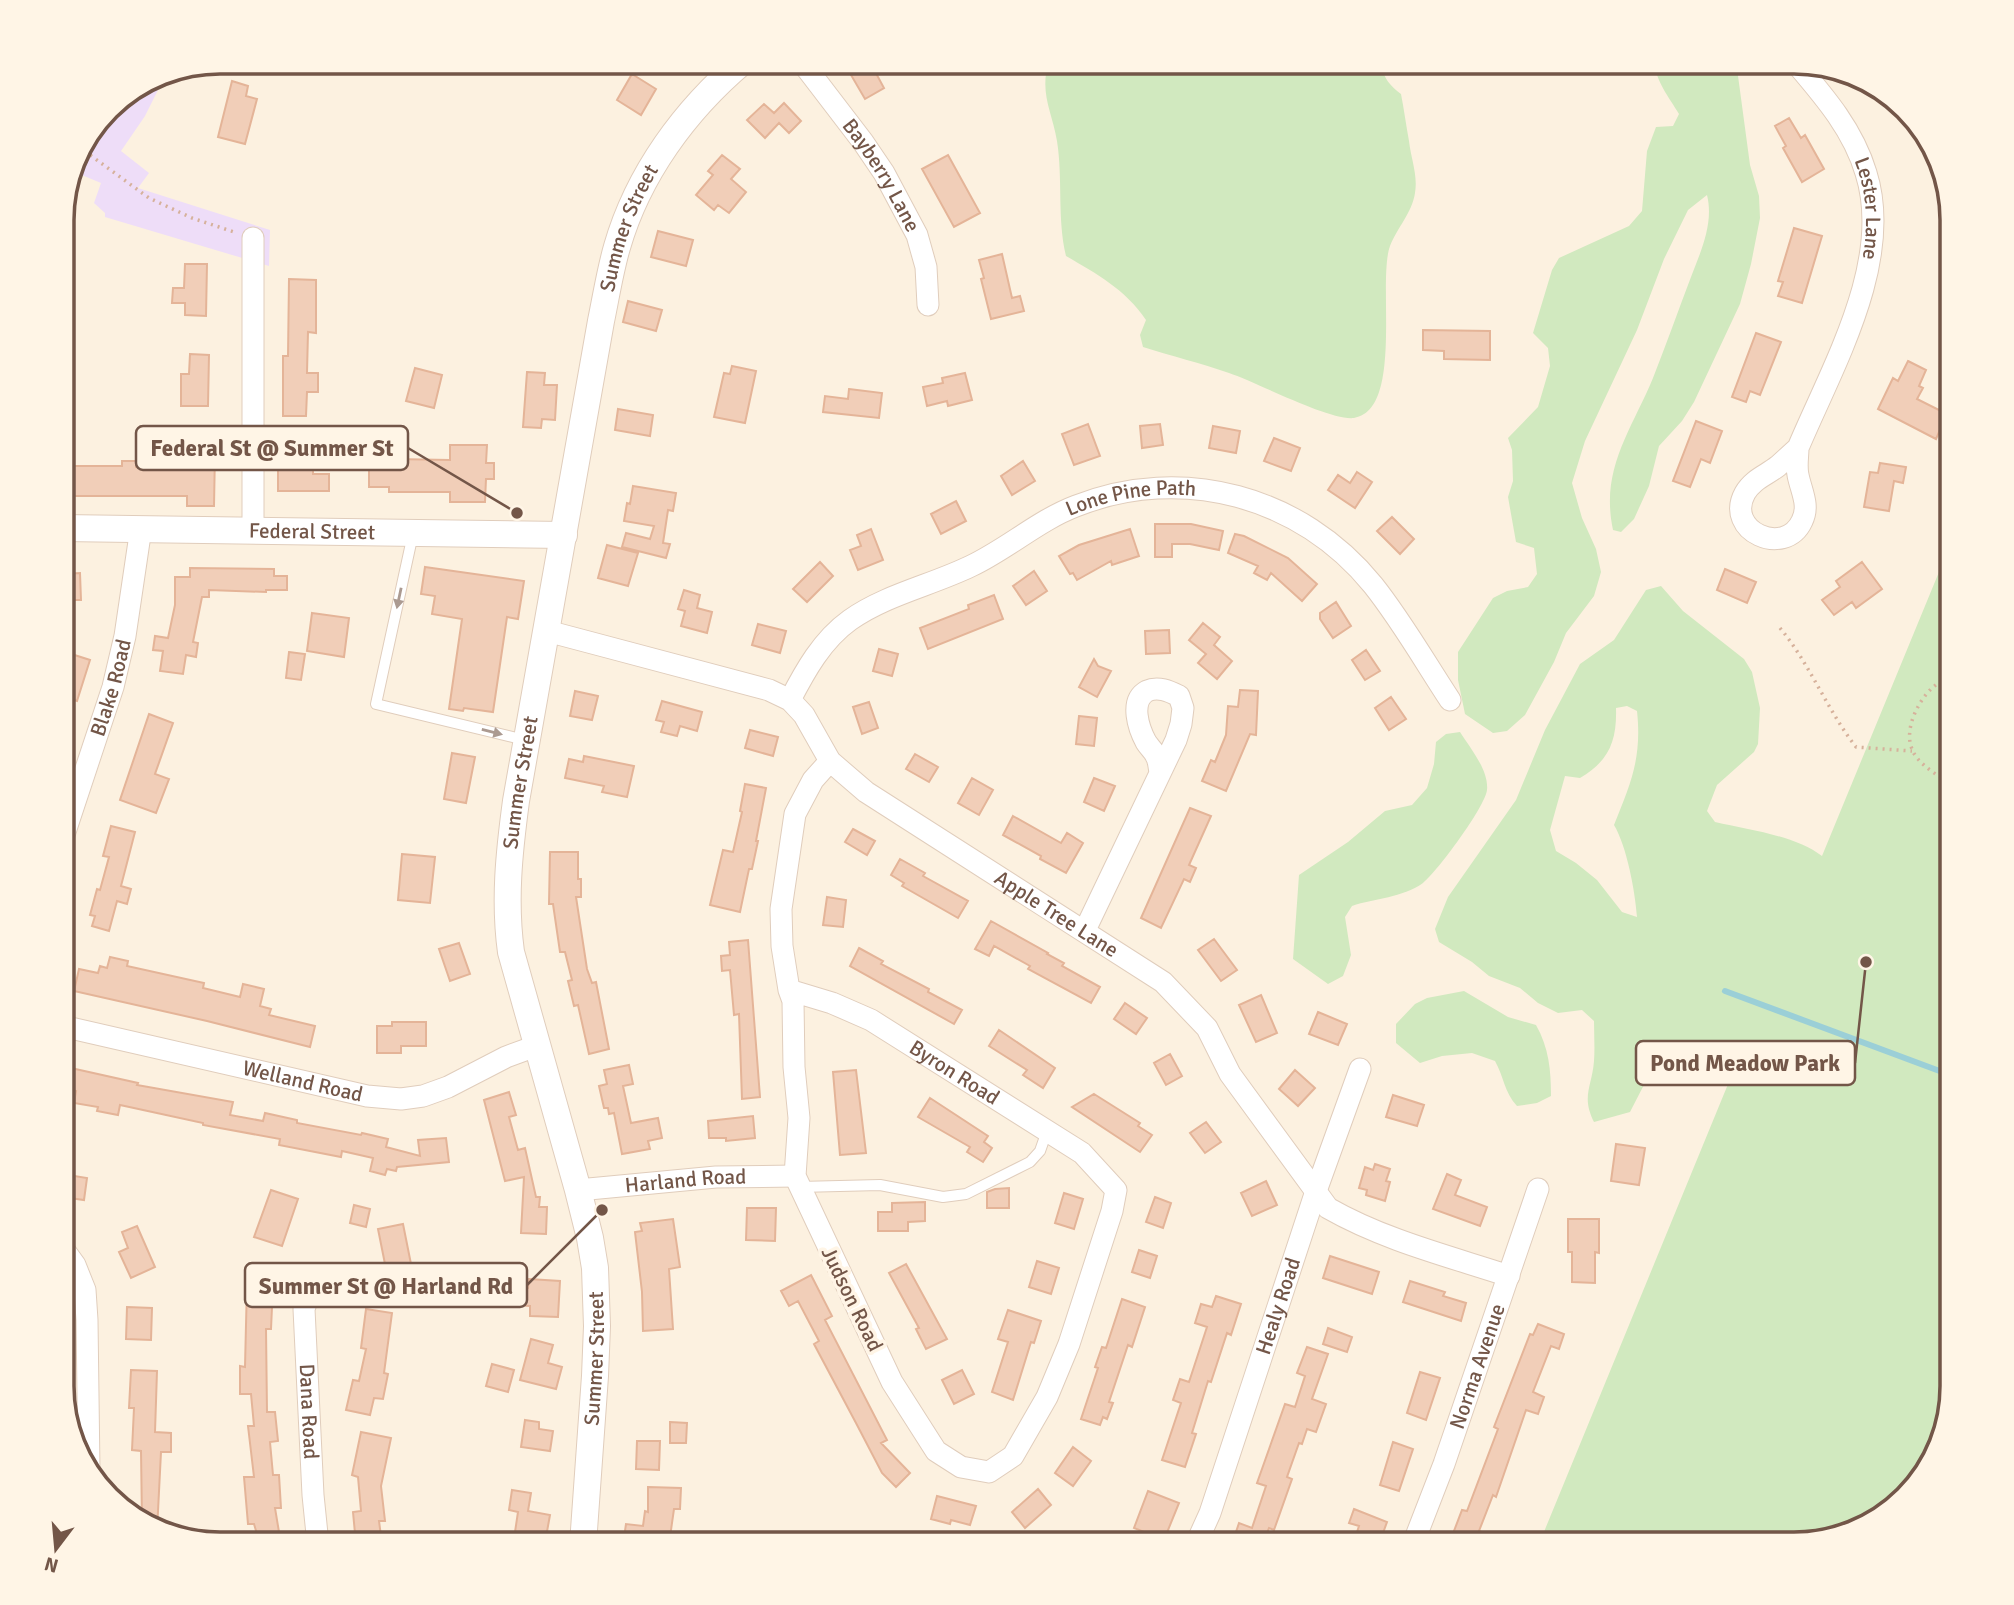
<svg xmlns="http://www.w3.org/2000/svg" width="2014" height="1605" viewBox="0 0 2014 1605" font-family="Signika,sans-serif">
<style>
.education{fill:#eeddf8}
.green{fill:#d1e9bf;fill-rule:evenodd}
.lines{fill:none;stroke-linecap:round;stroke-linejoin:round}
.stream{stroke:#9bcfd7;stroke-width:6}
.building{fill:#f1ceb8;stroke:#e4b498;stroke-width:2}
.service-casing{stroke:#e0cdbc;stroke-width:12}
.minor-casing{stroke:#e0cdbc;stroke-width:23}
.tertiary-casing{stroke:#e0cdbc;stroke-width:28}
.path{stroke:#d6b19b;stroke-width:3.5;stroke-dasharray:2 5;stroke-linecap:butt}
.service{stroke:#fff;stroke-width:10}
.minor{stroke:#fff;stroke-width:21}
.tertiary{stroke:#fff;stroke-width:26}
.oneway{fill:#ab9a91}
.labels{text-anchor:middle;stroke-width:7;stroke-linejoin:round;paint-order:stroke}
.street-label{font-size:21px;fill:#735648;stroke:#fff5e6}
.rim{fill:none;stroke:#735648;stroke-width:3.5}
.leader{fill:none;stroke:#735648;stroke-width:2.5}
.callout-dot{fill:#735648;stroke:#fff5e6;stroke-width:2.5}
.callout{fill:#fff5e6;stroke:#735648;stroke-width:2.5}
.callout-label{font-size:23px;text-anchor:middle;font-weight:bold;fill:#735648}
</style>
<rect width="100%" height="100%" fill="#fcf1e0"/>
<path class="education" d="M167 72 145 116 121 151 149 173 138 188 270 230 269 266 105 217V213L94 203 101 183 72 171 77 150 115 101 159 73Z"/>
<path class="green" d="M1049 61H1383C1380 75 1390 86 1401 94 1404 109 1406 125 1409 141 1411 159 1418 175 1415 193 1412 213 1397 228 1390 246 1377 282 1404 410 1354 418 1330 421 1256 382 1229 373 1201 363 1171 356 1143 347L1140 335 1146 320C1125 289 1097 274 1066 256 1057 218 1063 179 1057 141 1052 111 1039 93 1049 61Z
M1654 61H1736L1750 165 1759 196 1760 218 1751 264 1740 304 1694 402 1682 421 1659 446 1649 486 1634 519 1621 532 1613 530C1600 469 1631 431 1653 378 1666 345 1678 311 1691 277 1701 251 1714 223 1707 195L1688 210 1664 259 1637 330 1585 441 1572 483 1582 518 1596 549 1601 572 1594 596 1566 633 1554 662 1525 715 1507 731 1493 733 1465 714 1458 680V652L1493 598 1507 591 1528 587 1537 574 1534 548 1516 542 1508 497 1513 481 1512 450 1508 438 1538 407 1550 366 1548 348 1533 333 1552 270 1559 258 1629 226 1642 211 1647 151 1656 127 1673 126 1679 114C1669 97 1656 82 1654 61Z
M1953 538V1386L1941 1446 1914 1490 1864 1528 1795 1544H1539L1733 1072 1663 1055 1654 1059 1648 1077 1630 1112 1594 1122C1581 1096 1592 1087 1594 1061 1595 1048 1594 1034 1594 1021L1582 1010 1558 1013 1538 1003 1520 988 1489 976 1472 962 1439 942 1435 929 1448 897 1516 800 1545 730 1580 664 1614 640 1646 590 1661 586 1683 611 1744 659 1752 672 1760 708 1758 744 1754 752 1717 785 1707 811 1715 822C1749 830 1794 835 1822 856ZM1627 706 1637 711C1642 758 1631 783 1614 825 1627 847 1635 891 1637 917L1622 912 1597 880 1576 863 1556 851 1550 830 1565 776 1580 778C1609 761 1617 741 1616 708Z
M1460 732C1470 748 1489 770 1487 790 1485 807 1437 872 1423 883 1402 898 1375 898 1352 906L1345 917 1351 955 1343 976 1328 984 1293 959 1299 875 1348 842 1385 811 1412 805 1427 788 1434 764 1436 742 1446 734Z
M1464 991 1508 1017 1536 1025C1549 1048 1551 1070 1551 1096L1537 1103 1517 1106C1504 1092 1504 1077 1495 1061L1472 1053 1442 1056 1420 1063 1396 1043V1024L1415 1004 1427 998Z"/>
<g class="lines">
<path class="stream" d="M1725 991 1953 1076"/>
</g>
<path class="building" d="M871 64 884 88 865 99 851 75Z
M632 74 656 89 641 115 617 100Z
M232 81 248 86 246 96 257 99 245 144 218 137Z
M784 103 801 121 789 133 779 123 765 138 747 120 764 104 774 113Z
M1789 118 1801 138 1805 135 1824 169 1802 182 1783 148 1786 146 1775 126Z
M722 155 740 169 731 179 746 192 729 213 718 205 714 210 696 195 713 175 708 171Z
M948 155 980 213 954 227 922 169Z
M1794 228 1822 236 1802 303 1778 296 1783 282 1778 281Z
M658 231 693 240 686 266 651 257Z
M1002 254 1012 298 1020 296 1024 311 991 319 981 279 984 278 979 260Z
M185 264H207L206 316 185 315V303H172L173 288H184Z
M289 279 316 280V333L308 332 307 373H318V392H307L306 416H283V356H288Z
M628 301 662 310 656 331 623 322Z
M1423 330 1490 331V360L1444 359V351L1423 350Z
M1756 333 1781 342 1760 395 1750 391 1746 402 1732 397Z
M190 354 209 355 208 406H181V374H189Z
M1908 361 1926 370 1919 386 1923 388 1917 399 1947 414 1936 439 1878 409 1893 378 1898 381Z
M732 366 756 371 745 423 714 417 724 373 730 374Z
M415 368 442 375 434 408 406 401Z
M527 372 545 373 544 385H557L555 420 542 419 541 428 523 427Z
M965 373 972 400 948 406 947 401 927 406 923 387 943 383 942 378Z
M849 389 882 393 879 418 823 412 825 396 848 399Z
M618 409 653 415 650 436 615 430Z
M1696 421 1722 431 1710 463 1701 459 1690 487 1673 481Z
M1088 424 1100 456 1074 465 1062 434Z
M1160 424 1163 445 1142 448 1140 426Z
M1213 426 1240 431 1236 453 1209 448Z
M1274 438 1300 448 1291 471 1264 461Z
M450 445H487L486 463H494V479H486L485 502H450V492H389V487H369V452H394V459L450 460Z
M188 452H215L214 506H187V496H71V483H62V466H122V461H136V467L188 468Z
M1023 461 1035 481 1012 495 1001 476Z
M278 463H313V474H329V491H278Z
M1880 463 1906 467 1903 483 1894 481 1889 511 1864 507 1870 472 1878 473Z
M1357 472 1372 482 1355 508 1328 490 1338 475 1350 483Z
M633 486 676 493 673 511 668 510 663 543 670 544 666 558 622 547 626 533 650 539 654 526 624 521 627 503 630 504Z
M956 501 966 521 941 534 931 514Z
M1392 517 1414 539 1400 554 1377 531Z
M1155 524H1191L1223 531 1219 550 1190 544H1172V557H1155Z
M871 529 883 560 858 570 850 550 861 546 857 535Z
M1130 529 1139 556 1112 565 1111 561 1077 580 1073 573 1070 574 1059 556 1079 545Z
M1235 534 1244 536 1288 558 1317 584 1302 601 1271 573 1267 580 1254 573 1258 566 1228 553Z
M607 545 638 553 628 586 598 578Z
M820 562 833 576 807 602 793 589Z
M1862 562 1882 589 1856 608 1852 602 1834 615 1822 600 1840 587 1836 581Z
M425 567 524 581 518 619 507 617 493 712 464 708 463 711 449 709 462 619 432 614 435 596 421 594Z
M190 568 274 569V576H287V590H266V592L209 590V597H202L193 642 198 643 196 657 186 655 183 674 160 671 163 651 153 650 155 636 168 638 175 605V577H190Z
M1725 569 1756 582 1747 603 1717 590Z
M1034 571 1047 591 1026 605 1013 586Z
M80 573 81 600H62V574Z
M684 590 700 595 697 608 712 612 707 633 681 626 685 611 678 609Z
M994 595 1003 619 928 649 920 628 969 609 968 605Z
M1336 602 1351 626 1333 638 1320 619V613Z
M312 613 349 618 344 657 307 651Z
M1203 623 1220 637 1214 645 1232 661 1217 679 1198 663 1206 654 1189 640Z
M758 624 786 631 780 653 752 645Z
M1169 630 1170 653 1146 654 1145 631Z
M879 649 898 654 892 676 873 671Z
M1366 650 1380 671 1365 680 1352 660Z
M62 651 90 660 77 701 62 696Z
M289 652 305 654 301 680 286 678Z
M1094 659 1098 666 1111 671 1097 697 1079 687Z
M1240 690 1258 691 1256 735 1250 734 1226 791 1202 781 1211 760 1215 762 1226 735 1228 706 1238 707Z
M575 691 598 696 592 720 570 716Z
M1391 697 1406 719 1389 730 1375 708Z
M662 701 702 712 697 731 680 726 677 736 661 732 664 722 656 720Z
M869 702 878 728 862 734 853 707Z
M149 714 173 723 155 774 169 779 156 813 120 800Z
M1079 716 1097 718 1094 746 1076 744Z
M750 730 778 737 773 756 745 748Z
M452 753 475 757 466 803 444 799Z
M915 754 938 767 929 782 906 769Z
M584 756 634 766 627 797 602 792 604 786 565 778 569 759 583 762Z
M972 778 993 790 979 815 958 803Z
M1094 778 1115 786 1104 811 1084 802Z
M745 784 766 788 756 841H758L752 869H749L740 912 710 905 723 850 733 852 742 812 740 811Z
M1190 808 1211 816 1189 865 1196 868 1190 882 1184 879 1161 928 1141 918Z
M1013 816 1061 843 1067 833 1083 843 1066 873 1040 859 1041 856 1003 835Z
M111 826 135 832 121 886 131 889 127 904 117 901 109 931 92 926 95 916 90 915 97 889 100 890 109 857 103 856Z
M853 829 875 841 867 855 845 842Z
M550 852H578V879H581V897H576L587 969 592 983 596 982 609 1049 589 1054 578 1005 574 1006 568 981 572 980 565 952H560L553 904H549Z
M402 854 435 857 430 903 398 900Z
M900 859 925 873 923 876 968 901 958 918 902 886 904 883 891 875Z
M827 897 846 900 843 927 823 925Z
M991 921 1048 953 1047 954 1064 963 1062 966 1100 987 1091 1003 1028 969 1030 966 994 946 989 956 975 949Z
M1214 939 1237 970 1221 981 1198 950Z
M748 940 760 1097 742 1099 739 1014 734 1015 730 970 722 971 721 956 730 955 729 942Z
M459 943 470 974 450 981 439 949Z
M859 948 883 961 881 964 929 989 928 992 962 1010 954 1024 850 966Z
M110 957 128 961 127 966 204 983 203 988 240 997 243 984 264 989 260 1006 271 1009 269 1015 315 1026 310 1047 207 1021 74 991 79 969 98 973 100 966 107 968Z
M1261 995 1277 1033 1256 1042 1239 1005Z
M1125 1003 1147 1018 1136 1034 1114 1019Z
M1318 1012 1347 1024 1338 1045 1309 1034Z
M392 1022H426V1046H401V1053H377V1026H392Z
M999 1030 1055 1068 1043 1088 1023 1075 1027 1070 989 1046Z
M1170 1054 1182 1076 1166 1085 1154 1063Z
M629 1065 633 1084 623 1086 631 1123 658 1118 662 1138 648 1141 650 1149 622 1154 614 1113 609 1114 608 1108H604L599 1086 607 1084 604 1070Z
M62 1066 138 1083 137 1085 233 1102 230 1115 263 1121 265 1113 297 1120V1123L361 1135 362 1133 388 1139 386 1147 420 1156 418 1140 446 1138 449 1162 397 1167 396 1171 387 1169 385 1175 370 1171 373 1158 342 1151 341 1157 279 1145 280 1139 203 1125V1123L120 1105 118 1115 97 1111 98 1107 74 1103 76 1091 62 1088Z
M856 1070 866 1153 840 1155 833 1072Z
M1295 1070 1315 1088 1298 1106 1279 1089Z
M509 1092 516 1115 509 1117 518 1150 525 1148 536 1197H540L539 1207H547L546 1234 521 1233 524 1177 505 1181 484 1100Z
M1094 1094 1140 1123 1138 1126 1152 1135 1140 1152 1072 1107Z
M1393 1095 1424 1105 1417 1126 1386 1117Z
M930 1098 988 1136 984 1142 992 1148 983 1162 967 1152 970 1147 918 1117Z
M753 1116 755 1138 726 1141V1138H709L708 1121Z
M1206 1122 1221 1142 1205 1153 1190 1133Z
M1616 1144 1645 1148 1639 1185 1611 1181Z
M1375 1164 1390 1169 1386 1181 1390 1182 1385 1201 1366 1195 1367 1190 1359 1188 1365 1167 1373 1170Z
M62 1174 87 1178 84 1200 62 1197Z
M1447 1174 1461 1180 1455 1195 1487 1207 1480 1226 1433 1209Z
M1266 1181 1277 1205 1252 1216 1241 1193Z
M1009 1188V1208H987V1192L995 1189Z
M271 1190 298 1199 282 1246 254 1237Z
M1064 1193 1083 1199 1074 1229 1055 1223Z
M1155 1197 1171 1203 1163 1228 1146 1222Z
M925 1202V1221L908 1222V1231H878V1212H892V1203Z
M354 1205 370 1209 366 1227 350 1223Z
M747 1208H776L775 1241 746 1240Z
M673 1219 680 1267 669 1269 673 1329 643 1331 642 1292 635 1232 642 1231 640 1223Z
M1568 1219H1599V1253L1595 1252V1283L1572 1282V1252H1568Z
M403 1224 411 1264 386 1269 378 1229Z
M137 1226 155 1267 131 1278 119 1252 128 1248 122 1232Z
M1139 1250 1157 1256 1150 1278 1132 1272Z
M1330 1256 1379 1272 1372 1294 1323 1278Z
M1037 1261 1059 1268 1051 1294 1029 1287Z
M281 1263 299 1264 298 1280H280Z
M906 1264 947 1339 926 1349 916 1329 919 1328 889 1273Z
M811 1275 832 1316 825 1320 887 1440 881 1443 910 1473 896 1487 882 1473 856 1423 814 1344 819 1341 798 1301 789 1306 781 1291Z
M529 1279 560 1281 558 1317 530 1316V1306L515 1305 516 1287 528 1288Z
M1410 1281 1445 1292 1443 1296 1466 1303 1461 1321 1403 1302Z
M247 1283 273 1285 271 1329H266L267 1412H275L278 1441 270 1442 273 1475H279L281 1508H275L281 1544H260L254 1524H248L244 1477H254L248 1426H254L251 1394H240V1366L245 1367Z
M1216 1296 1241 1304 1231 1335 1227 1333 1211 1382 1208 1381 1192 1433 1196 1434 1185 1467 1162 1460 1181 1403 1173 1400 1180 1379 1189 1382 1207 1327 1195 1323 1201 1304 1212 1307Z
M1122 1299 1145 1307 1132 1347 1128 1345 1109 1402 1113 1403 1107 1419 1103 1417 1100 1425 1081 1419 1098 1368 1095 1367 1102 1347 1106 1348Z
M127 1307 152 1308 151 1340 126 1339Z
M366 1309 392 1313 384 1373 388 1374 383 1399 374 1398 370 1415 346 1410 353 1380 359 1381 366 1349 361 1348Z
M1008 1310 1041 1321 1034 1343 1031 1342 1013 1400 992 1392 1008 1342 998 1339Z
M1538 1324 1564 1334 1559 1349 1551 1346 1533 1392 1544 1397 1538 1414 1526 1410 1496 1497 1493 1495 1479 1531 1508 1544H1449L1462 1510 1467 1511 1498 1429 1494 1427 1530 1334 1533 1335Z
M1328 1328 1352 1337 1347 1352 1323 1344Z
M531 1339 553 1345 548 1363 562 1367 556 1389 520 1380Z
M1307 1347 1328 1354 1312 1399 1326 1404 1316 1432 1307 1429 1302 1444 1299 1443 1287 1477 1292 1479 1274 1530 1269 1528 1267 1533 1291 1542V1544H1232L1239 1523 1252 1528 1266 1486 1257 1483 1285 1404 1295 1407 1305 1376 1297 1373Z
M492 1364 514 1370 508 1392 486 1386Z
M131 1370 157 1371 155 1432 171 1433V1452H161L157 1531 142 1521 141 1451 132 1450 134 1408H129Z
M962 1370 974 1394 954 1404 942 1380Z
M1420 1372 1440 1378 1426 1420 1407 1413Z
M525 1420 539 1422V1429L553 1431 550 1451 521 1447Z
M670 1422 687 1423 686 1443H670Z
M361 1432 391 1438 381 1486 385 1521H379L382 1544H356L353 1512 361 1511 358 1477 352 1475Z
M637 1441H660L659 1470 636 1469Z
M1393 1442 1413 1449 1399 1491 1380 1485Z
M1073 1447 1091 1461 1073 1486 1055 1473Z
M648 1487 681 1488 680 1509H674L669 1544H623L626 1524 643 1526 645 1511 648 1512Z
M1038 1489 1051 1505 1025 1528 1012 1512Z
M512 1490 531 1493 528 1511 550 1515 546 1537 515 1532 518 1512 509 1510Z
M1148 1491 1179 1503 1164 1540 1134 1528Z
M937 1496 976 1506 970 1525 951 1520 950 1524 931 1519Z
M1354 1509 1387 1522 1379 1544H1353L1359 1526 1349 1523Z"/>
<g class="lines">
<g class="service-casing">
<path id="service" d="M413 534 376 704 525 740
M799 1187 880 1185 943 1197 966 1194 1030 1162 1040 1151 1047 1131"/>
</g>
<g class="minor-casing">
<g id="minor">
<path id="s1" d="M801 61 863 142 884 173 917 235 926 267 928 305"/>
<path id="s2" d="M1794 61C1823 95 1853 129 1866 173 1894 262 1832 367 1798 448 1798 456 1796 466 1798 475 1801 491 1810 505 1802 521 1785 558 1724 531 1745 493 1753 479 1767 475 1778 466 1785 460 1791 454 1798 448"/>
<path d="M253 238V530"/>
<path id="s3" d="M547 631 769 690 790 700 804 715 830 761 866 792 1163 982 1207 1028 1230 1074 1328 1208C1384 1240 1448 1256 1509 1276"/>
<path id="s4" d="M790 700C805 671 822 640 850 620 885 595 932 585 971 566 1007 549 1039 520 1076 506 1182 464 1301 496 1373 585 1401 620 1425 662 1450 700"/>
<path id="s5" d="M62 841 113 687 125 636 141 528"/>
<path d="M1085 930 1176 740 1181 724 1183 708 1179 696C1169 691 1158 686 1147 691 1129 701 1139 729 1146 742 1149 747 1154 751 1156 756 1159 761 1159 767 1160 773"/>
<path id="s6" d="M789 990 832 1003 871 1020 1082 1153 1116 1190 1112 1211 1069 1344 1047 1397 1013 1456 989 1472 961 1467 936 1451 892 1382 795 1176 799 1118 794 1067 793 1001 789 990 782 946 781 909 795 814 813 780 830 761"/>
<path id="s7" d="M62 1026 367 1096 401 1099 423 1096 448 1087 506 1057 536 1046"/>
<path id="s8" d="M578 1190 716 1177 795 1176"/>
<path d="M62 1247 75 1265 85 1290 87 1320 89 1471"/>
<path id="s9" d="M313 1282 304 1309 313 1495 318 1544"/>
<path id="s10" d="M1196 1544 1210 1513 1316 1191 1360 1069"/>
<path id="s11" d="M1413 1544 1444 1464 1538 1189"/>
</g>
</g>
<g class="tertiary-casing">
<g id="tertiary">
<path id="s12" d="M62 528 564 535"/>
<path id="s13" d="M583 1544 595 1376 597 1326 595 1268 590 1238 578 1190 511 952C504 901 509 853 516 801L601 321C606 297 610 271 617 247 638 174 685 110 743 61"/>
</g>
</g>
<path class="path" d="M79 147 149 198 192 218 234 232
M1780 628C1810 664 1827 710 1856 747L1912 751
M1953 785C1940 777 1917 764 1912 749 1904 730 1917 703 1931 689 1937 683 1946 678 1953 673"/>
<use href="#service" class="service"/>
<use href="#minor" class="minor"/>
<use href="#tertiary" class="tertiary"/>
</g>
<defs><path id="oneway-solid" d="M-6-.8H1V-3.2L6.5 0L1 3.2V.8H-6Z" transform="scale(1.75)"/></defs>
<g class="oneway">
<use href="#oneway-solid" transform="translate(399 598) rotate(102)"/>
<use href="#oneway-solid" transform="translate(492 732) rotate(14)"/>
</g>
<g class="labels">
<g class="street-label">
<text dy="7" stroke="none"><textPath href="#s1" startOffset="140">Bayberry Lane</textPath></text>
<text dy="7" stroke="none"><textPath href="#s2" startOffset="170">Lester Lane</textPath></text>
<text dy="7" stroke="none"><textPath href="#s13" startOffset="1340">Summer Street</textPath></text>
<text dy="7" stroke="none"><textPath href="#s4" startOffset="411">Lone Pine Path</textPath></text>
<text dy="7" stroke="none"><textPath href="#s12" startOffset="250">Federal Street</textPath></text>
<text dy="7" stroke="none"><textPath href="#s5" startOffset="161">Blake Road</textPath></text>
<text dy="7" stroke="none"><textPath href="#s13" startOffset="774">Summer Street</textPath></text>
<text dy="7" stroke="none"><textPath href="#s3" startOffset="600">Apple Tree Lane</textPath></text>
<text dy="7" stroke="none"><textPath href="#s6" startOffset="186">Byron Road</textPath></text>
<text dy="7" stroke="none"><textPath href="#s7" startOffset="247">Welland Road</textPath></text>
<text dy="7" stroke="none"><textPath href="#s8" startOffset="108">Harland Road</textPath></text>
<text transform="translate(852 1299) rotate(64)" y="7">Judson Road</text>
<text dy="7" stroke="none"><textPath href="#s10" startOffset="252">Healy Road</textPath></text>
<text dy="7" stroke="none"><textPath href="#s13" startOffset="186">Summer Street</textPath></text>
<text dy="7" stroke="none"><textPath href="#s11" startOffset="189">Norma Avenue</textPath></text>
<text dy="7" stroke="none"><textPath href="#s9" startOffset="131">Dana Road</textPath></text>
</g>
</g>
<path d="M0 0H2014V1605H0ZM220 74H1794A146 146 0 0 1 1940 220V1386A146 146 0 0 1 1794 1532H220A146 146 0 0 1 74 1386V220A146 146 0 0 1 220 74Z" fill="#fff5e6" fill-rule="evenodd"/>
<path class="rim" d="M220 74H1794A146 146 0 0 1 1940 220V1386A146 146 0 0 1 1794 1532H220A146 146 0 0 1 74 1386V220A146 146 0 0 1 220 74Z"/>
<path class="leader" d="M517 513L408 448M1866 962L1855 1063M602 1210L527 1285"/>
<g class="callout-dot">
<circle cx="517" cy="513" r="7"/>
<circle cx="1866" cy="962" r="7"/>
<circle cx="602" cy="1210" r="7"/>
</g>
<g class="callout">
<rect x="136" y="426" width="272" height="44" rx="7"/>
<rect x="1636" y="1041" width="219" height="44" rx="7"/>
<rect x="245" y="1263" width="282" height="44" rx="7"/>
</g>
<g class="callout-label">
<text x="272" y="456">Federal St @ Summer St</text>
<text x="1745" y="1071">Pond Meadow Park</text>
<text x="386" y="1294">Summer St @ Harland Rd</text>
</g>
<g transform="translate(56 1549) rotate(196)" stroke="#fff5e6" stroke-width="5" paint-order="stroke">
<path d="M0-5L12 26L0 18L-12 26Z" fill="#735648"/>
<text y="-10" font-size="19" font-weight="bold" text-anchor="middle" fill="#735648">N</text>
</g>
</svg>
